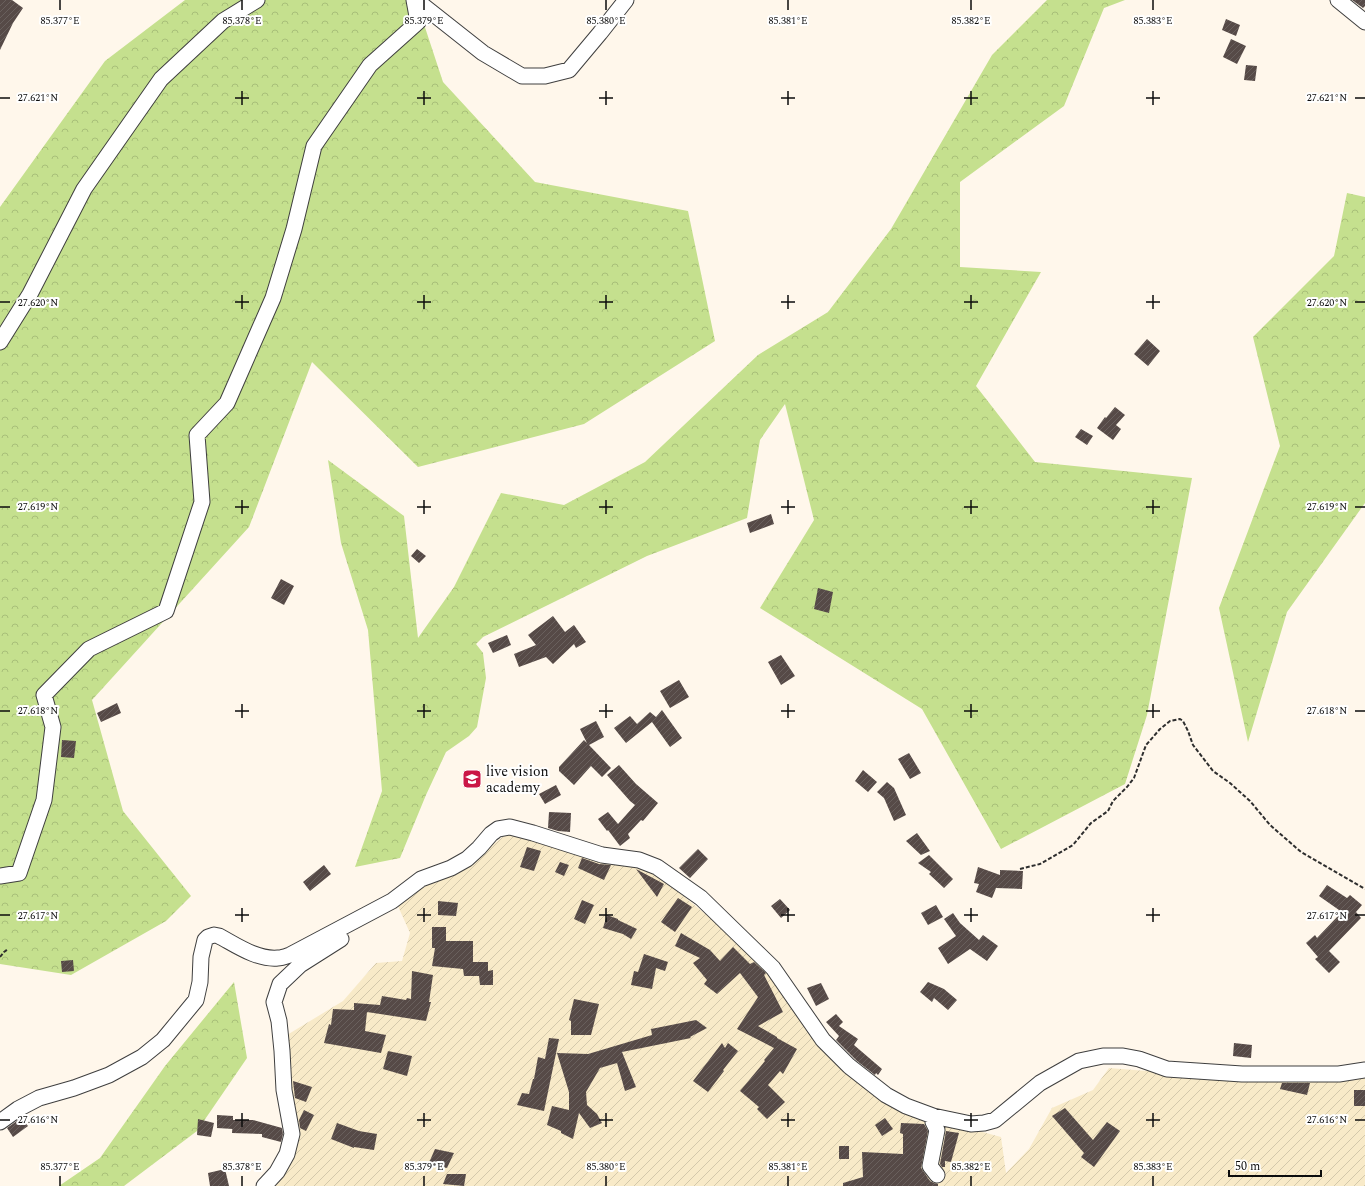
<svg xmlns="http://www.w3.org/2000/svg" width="1365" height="1186" viewBox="0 0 1365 1186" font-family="Spectral,serif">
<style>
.farmland{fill:url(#farmland-furrows)}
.forest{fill:url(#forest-crowns)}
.building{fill:url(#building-hatch)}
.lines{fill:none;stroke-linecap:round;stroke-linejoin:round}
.minor-casing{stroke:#3f3f3f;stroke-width:17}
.path{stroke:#2e2e2e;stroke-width:2;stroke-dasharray:4 2;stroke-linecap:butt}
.minor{stroke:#fff;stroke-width:15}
.ticks{fill:none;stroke:#0c0c0c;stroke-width:1.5}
.labels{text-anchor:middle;stroke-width:4;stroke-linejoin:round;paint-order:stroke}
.poi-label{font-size:14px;fill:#0c0c0c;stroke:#fff;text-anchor:start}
.ticks-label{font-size:10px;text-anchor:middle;fill:#0c0c0c;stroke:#fff;stroke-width:4;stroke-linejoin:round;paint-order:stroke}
</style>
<defs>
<pattern id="farmland-furrows" width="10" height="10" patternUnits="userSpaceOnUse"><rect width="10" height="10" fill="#f8eac8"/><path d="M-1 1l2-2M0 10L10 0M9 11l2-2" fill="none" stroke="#d3c8ab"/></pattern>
<pattern id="forest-crowns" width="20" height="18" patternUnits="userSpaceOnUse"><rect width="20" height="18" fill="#c5e08e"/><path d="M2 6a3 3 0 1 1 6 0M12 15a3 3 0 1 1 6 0" fill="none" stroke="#a8bf79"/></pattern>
<pattern id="building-hatch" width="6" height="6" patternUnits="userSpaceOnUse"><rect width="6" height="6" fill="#564a47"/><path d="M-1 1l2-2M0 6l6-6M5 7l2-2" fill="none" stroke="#69605d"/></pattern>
</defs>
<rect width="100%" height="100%" fill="#fff7eb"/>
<path class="farmland" d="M508 833 646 866 755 954 835 1057 897 1109 1001 1137 1006 1173 1029 1149 1052 1108 1093 1090 1109 1068 1197 1075 1365 1073V1186H266L289 1159 287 1035 343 1001 376 963 402 961 410 933 397 904 433 877 468 863Z"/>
<path class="forest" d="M185 0H416L443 82 535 182 688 211 715 341 584 424 418 467 312 362 249 527 92 700 123 811 191 896 166 921 71 975 0 964V207L105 61Z
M1047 0H1125L1104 8 1064 106 960 182V267L1041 272 976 386 1035 462 1192 478 1147 715 1125 784 1001 849 922 709 760 608 814 520 785 404 760 440 747 518 647 556 483 637 476 644 483 653 486 678 477 727 469 736 446 752 426 795 400 858 355 867 382 791 368 630 341 543 328 460 404 516 418 638 454 587 501 493 564 505 645 462 758 355 828 312 891 229 992 55Z
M1347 193 1365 197V503L1287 612 1248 742 1219 608 1280 446 1253 337 1334 256Z
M234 982 247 1058 197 1131 124 1186H59L100 1158 165 1066Z"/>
<path class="building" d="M0 0H12L23 8 13 23 0 50Z
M1352 0H1365V6L1363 8Z
M1226 19 1240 25 1236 36 1222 30Z
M1231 39 1246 46 1237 64 1223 57Z
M1246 65 1257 66 1255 81 1244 80Z
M1147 339 1160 351 1148 366 1134 354Z
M1115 407 1125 415 1116 425 1121 429 1113 440 1097 428 1105 417 1106 418Z
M1081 429 1093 436 1087 445 1075 437Z
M771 514 774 524 750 533 747 523Z
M417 549 426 556 419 563 411 556Z
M281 579 294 586 284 605 271 598Z
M818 588 833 592 829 613 814 609Z
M553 616 565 632 574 625 586 642 576 648 574 644 553 664 546 657 519 667 514 654 536 645 528 635Z
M507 635 511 645 493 653 488 643Z
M781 655 795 676 781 685 768 662Z
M679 680 689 697 670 708 660 691Z
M117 703 121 713 101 722 97 713Z
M662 710 682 738 670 747 652 722 626 743 614 728 630 716 637 724 650 712 656 717Z
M596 721 604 737 589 745 611 768 602 777 591 766 574 785 559 771V767L584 740 587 743 580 729Z
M62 740 76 741 74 758 61 757Z
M909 753 921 773 910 779 898 759Z
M619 765 636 784 658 803 643 821 641 820 628 834 630 838 620 846 608 830 607 831 598 819 608 812 618 824 635 805 630 801 607 775Z
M863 770 877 782 868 792 855 781Z
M887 782 894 788 906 815 894 821 884 798 877 792Z
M556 785 561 795 545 804 539 794Z
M549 812 571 813 570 832 558 831 548 828Z
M917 833 930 851 921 855 906 841Z
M527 847 541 851 534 871 520 867Z
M698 849 708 859 690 878 679 868Z
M929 855 953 879 944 888 929 874 931 872 918 863Z
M582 858 599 864 611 865 604 880 578 868Z
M560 862 569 865 564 876 555 872Z
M324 865 331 874 310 891 303 882Z
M978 867 1000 875V870L1023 871 1022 889 996 888 992 898 976 892 979 884 974 883Z
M636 869 664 884 657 897Z
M1327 885 1347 898 1350 895 1362 905 1356 912 1361 918 1329 951 1340 962 1329 973 1315 959 1318 957 1306 943 1315 935 1317 938 1338 916 1336 915 1339 910 1319 896Z
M678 898 692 907 675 932 661 922Z
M780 899 790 910 781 918 771 906Z
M582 900 594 905 585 924 574 919Z
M438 901 458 903 456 916 438 915Z
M936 905 943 917 928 925 921 913Z
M953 913 960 923 979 940 983 935 998 946 987 961 970 949 948 964 938 948 956 936 944 919Z
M607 915 618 919V920L637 929 631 939 623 934 603 928Z
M432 927H446V941H473V962H488V971L493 970V985H480L479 976H464L463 969 432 966 435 948H432Z
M681 933 710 950 720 961 733 947 750 964 754 962 766 973 764 975 783 1012 758 1026 777 1037V1038L797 1049 783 1074 780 1071 768 1085 785 1102 767 1119 757 1109 759 1107 740 1091 765 1061 764 1060 774 1048 737 1029 758 997 740 973 717 994 704 984 707 980 693 963 700 958 675 946Z
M644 954 668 962 665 971 656 968 652 989 631 985 634 971 638 972Z
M73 960 74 971 62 972 61 961Z
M412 971 433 975 429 1002H431L426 1021 367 1012 365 1031 386 1035 381 1053 324 1043 329 1024 331 1025 333 1009 354 1010V1003L380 1005 382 996 406 1000 407 998 411 999Z
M928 982 944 989 957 1000 948 1010 934 998 932 1002 920 992Z
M821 983 829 999 816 1006 807 988Z
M574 999 599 1004 591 1035H571V1021L569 1020Z
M836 1014 843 1022 839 1026 858 1039 854 1045 882 1069 878 1075 876 1073 875 1075 857 1061 836 1040 839 1036 826 1022Z
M696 1020 707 1028 690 1037 691 1038 622 1052 636 1087 625 1091 617 1063 600 1068 586 1092 587 1105 597 1114 602 1123 590 1128 579 1113 573 1139 561 1133V1131L547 1125 552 1106 569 1110V1092L557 1053 588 1054 652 1035 651 1029Z
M549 1038 559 1039 544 1111 517 1105 522 1093 529 1094 533 1079H534L538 1057 545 1059Z
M722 1043 725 1048 728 1043 738 1051 723 1070 724 1071 708 1092 693 1081Z
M1234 1043 1252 1045 1251 1058 1233 1056Z
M388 1051 412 1056 407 1076 383 1069Z
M293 1081 312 1087 306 1102 295 1098Z
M1282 1083H1310L1307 1095 1280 1089Z
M1354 1090H1365V1106H1354Z
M1065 1108 1093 1140 1107 1122 1120 1131 1094 1167 1081 1157 1084 1153 1052 1116Z
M304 1110 314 1115 306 1131 300 1128 299 1120Z
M217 1115 233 1116V1129L217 1128Z
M21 1118 28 1126 13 1137 7 1128Z
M885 1118 893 1129 882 1136 875 1125Z
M198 1119 214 1123 211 1137 197 1135Z
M233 1120H253L282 1128 283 1134 281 1142 262 1137V1134L232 1133Z
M337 1123 359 1131 377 1134 374 1150 354 1147V1148L331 1139Z
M901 1123 924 1124 928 1131 921 1168 930 1181 934 1183 938 1184V1186H843V1183L863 1177 862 1152 903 1154V1134L900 1133Z
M946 1131 959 1133 951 1162 945 1161V1167H942L940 1164Z
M839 1146H849V1159H839Z
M435 1149 454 1153 447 1168 428 1165Z
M225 1169 229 1186H210L208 1173Z
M447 1174H466L464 1186 443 1184Z"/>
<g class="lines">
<g class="minor-casing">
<path id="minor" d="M416 0 483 53 522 76H545L569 70 600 33 626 0
M1338 0 1365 22
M0 342 30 294 84 189 161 79 223 21 257 0
M0 876 19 873 44 800 53 727 44 695 89 649 166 611 202 502 197 435 227 403 273 298 294 229 314 146 370 65 418 22 414 0
M933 1116V1122L937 1130 930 1166 937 1175
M0 1122 18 1109 39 1098 74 1088 109 1075 142 1057 163 1040 196 1000 200 982 201 957 205 940 208 937 214 935 219 936C236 945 257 960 278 958 282 958 287 956 290 955L392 901 421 879 451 868 467 859 479 848 491 834 498 829 510 827 533 833 602 855 639 860 657 867 701 898 773 968 823 1040 849 1066 886 1095 906 1106 933 1116 971 1124 984 1123 995 1120 1040 1083 1079 1061 1103 1056H1123L1139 1059 1167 1069 1242 1074H1339L1365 1070
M264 1186 277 1172 287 1154 292 1134 284 1090 282 1051 279 1021 274 1002 280 984 300 965 341 939"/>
</g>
<path class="path" d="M1020 869 1040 864 1073 845 1091 823 1108 811 1113 801 1127 787 1134 778 1146 745 1160 729 1170 721 1180 719 1183 721 1188 731 1193 745 1213 771 1230 783 1250 801 1270 825 1301 852 1365 889
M0 957 4 952 8 949"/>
<use href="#minor" class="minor"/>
</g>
<path class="ticks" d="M60 0V10M242 0V10M424 0V10M606 0V10M788 0V10M971 0V10M1153 0V10M242 91V105M424 91V105M606 91V105M788 91V105M971 91V105M1153 91V105M0 98H10M235 98H249M417 98H431M599 98H613M781 98H795M964 98H978M1146 98H1160M1355 98H1365M242 295V309M424 295V309M606 295V309M788 295V309M971 295V309M1153 295V309M0 302H10M235 302H249M417 302H431M599 302H613M781 302H795M964 302H978M1146 302H1160M1355 302H1365M242 500V514M424 500V514M606 500V514M788 500V514M971 500V514M1153 500V514M0 507H10M235 507H249M417 507H431M599 507H613M781 507H795M964 507H978M1146 507H1160M1355 507H1365M242 704V718M424 704V718M606 704V718M788 704V718M971 704V718M1153 704V718M0 711H10M235 711H249M417 711H431M599 711H613M781 711H795M964 711H978M1146 711H1160M1355 711H1365M242 908V922M424 908V922M606 908V922M788 908V922M971 908V922M1153 908V922M0 915H10M235 915H249M417 915H431M599 915H613M781 915H795M964 915H978M1146 915H1160M1355 915H1365M242 1113V1127M424 1113V1127M606 1113V1127M788 1113V1127M971 1113V1127M1153 1113V1127M0 1120H10M235 1120H249M417 1120H431M599 1120H613M781 1120H795M964 1120H978M1146 1120H1160M1355 1120H1365M60 1176V1186M242 1176V1186M424 1176V1186M606 1176V1186M788 1176V1186M971 1176V1186M1153 1176V1186"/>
<defs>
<g id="school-square" transform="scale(1)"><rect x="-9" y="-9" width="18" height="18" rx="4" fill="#ca1646" stroke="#fff"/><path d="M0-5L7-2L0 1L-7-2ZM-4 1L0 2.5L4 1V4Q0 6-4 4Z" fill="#fff"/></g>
</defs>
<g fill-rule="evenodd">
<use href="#school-square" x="472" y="779"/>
</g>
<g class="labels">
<g class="poi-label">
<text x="486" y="776">live vision<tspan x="486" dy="16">academy</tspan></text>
</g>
</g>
<g class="ticks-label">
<text x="60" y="24">85.377°E</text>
<text x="242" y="24">85.378°E</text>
<text x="424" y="24">85.379°E</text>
<text x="606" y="24">85.380°E</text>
<text x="788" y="24">85.381°E</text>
<text x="971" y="24">85.382°E</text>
<text x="1153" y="24">85.383°E</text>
<text x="38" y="101">27.621°N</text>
<text x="1327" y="101">27.621°N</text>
<text x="38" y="306">27.620°N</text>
<text x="1327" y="306">27.620°N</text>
<text x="38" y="510">27.619°N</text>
<text x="1327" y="510">27.619°N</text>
<text x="38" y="714">27.618°N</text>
<text x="1327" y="714">27.618°N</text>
<text x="38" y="919">27.617°N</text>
<text x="1327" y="919">27.617°N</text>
<text x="38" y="1123">27.616°N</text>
<text x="1327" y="1123">27.616°N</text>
<text x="60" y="1170">85.377°E</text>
<text x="242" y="1170">85.378°E</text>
<text x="424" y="1170">85.379°E</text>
<text x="606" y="1170">85.380°E</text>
<text x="788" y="1170">85.381°E</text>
<text x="971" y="1170">85.382°E</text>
<text x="1153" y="1170">85.383°E</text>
</g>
<path d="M1229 1170v6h92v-6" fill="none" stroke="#0c0c0c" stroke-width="2"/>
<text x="1235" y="1170" font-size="12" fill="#0c0c0c" stroke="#ffffff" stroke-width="3" paint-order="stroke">50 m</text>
</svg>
